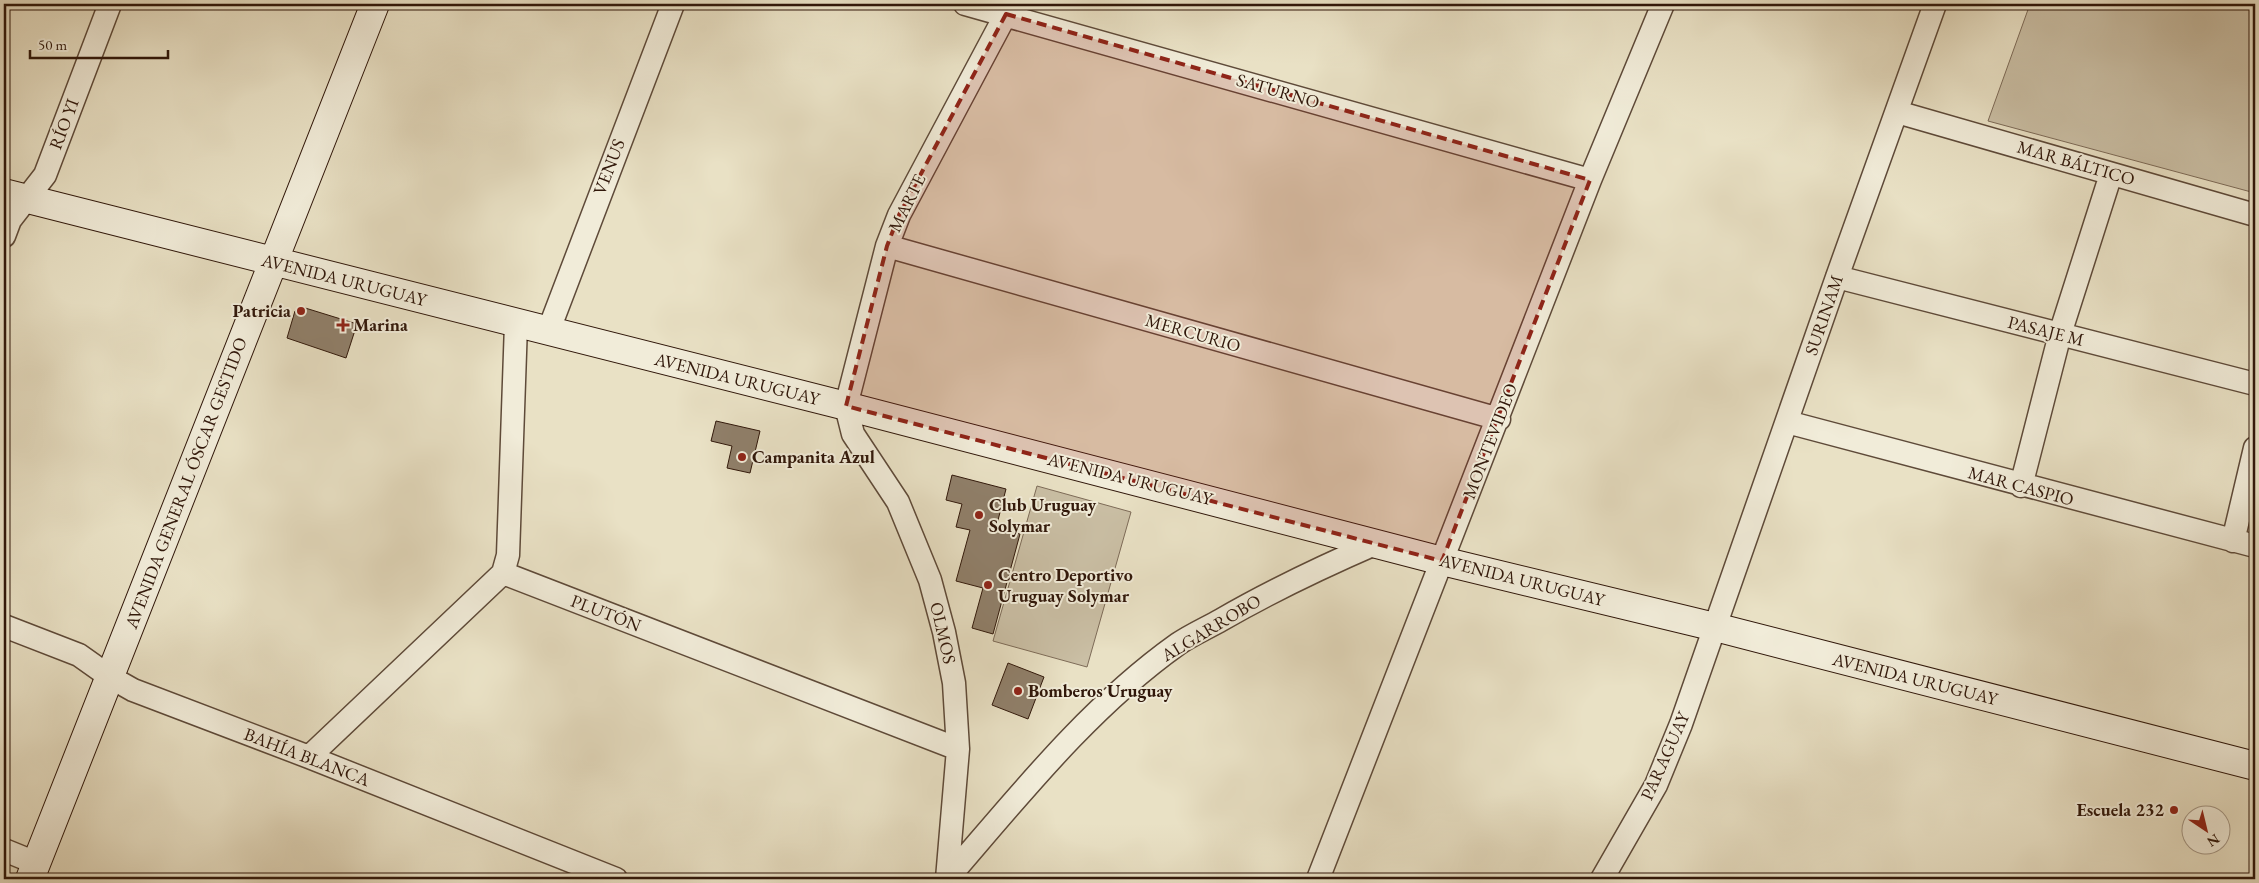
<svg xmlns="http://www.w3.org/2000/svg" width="2259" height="883" viewBox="0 0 2259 883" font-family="'EB Garamond',serif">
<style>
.green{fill:#cabfa5;stroke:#7d6b58}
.building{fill:#90806b;stroke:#30170a}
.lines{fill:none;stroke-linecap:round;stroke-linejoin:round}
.street-casing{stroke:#5e4a39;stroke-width:25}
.secondary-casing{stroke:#30170a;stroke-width:30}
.street{stroke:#f1ecd9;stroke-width:22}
.secondary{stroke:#f1ecd9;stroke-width:28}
.marked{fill:#8f2418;fill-opacity:0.2;stroke:#8f2418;stroke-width:4;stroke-dasharray:10 6;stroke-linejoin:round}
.poi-dot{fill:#8f2418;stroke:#f1ecd9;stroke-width:2}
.labels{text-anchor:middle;stroke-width:4;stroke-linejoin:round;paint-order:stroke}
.street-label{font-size:18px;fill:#30170a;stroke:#f1ecd9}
.poi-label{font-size:18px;font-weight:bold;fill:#30170a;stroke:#f1ecd9;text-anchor:start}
</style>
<rect width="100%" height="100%" fill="#e9e1c5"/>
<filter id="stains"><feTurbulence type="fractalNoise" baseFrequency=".004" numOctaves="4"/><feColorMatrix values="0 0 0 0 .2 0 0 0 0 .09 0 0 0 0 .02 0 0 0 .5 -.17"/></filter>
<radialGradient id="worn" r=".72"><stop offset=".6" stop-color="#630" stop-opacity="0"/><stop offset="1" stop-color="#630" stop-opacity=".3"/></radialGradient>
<path class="green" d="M2030 4H2255V193L1988 121Z
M1037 486 1131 512 1087 667 993 641Z"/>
<path class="building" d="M302 307 357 324 346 358 287 338 295 311Z
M716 421 760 431 750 473 727 468 732 446 711 441Z
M952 475 1006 489 996 528 1020 534 993 634 972 628 983 588 956 581 970 530 956 527 962 504 946 500Z
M1008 663 1044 677 1028 719 992 705Z"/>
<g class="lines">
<g class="street-casing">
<path id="street" d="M965 4 1590 180
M1897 112 2255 215
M4 236 10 220 45 175 110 4
M887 246 1499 419
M1837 277 2255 384
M548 332 673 4
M1787 422 2255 546
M2021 486 2060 334 2111 174
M2233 541 2255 448
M503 573 958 749
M503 573 508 555 516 324
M4 626 79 655 110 677 133 690 309 757 616 879
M309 757 503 573
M4 850 36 863
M947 879 958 749 954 683 944 632 930 580 898 502 853 434 846 406 887 246 899 215 1006 14
M947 879C1018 797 1088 708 1178 644 1191 635 1207 628 1221 620 1271 591 1324 566 1377 543
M1318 879 1590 180 1663 4
M1602 879 1656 785 1681 724 1837 277 1935 4"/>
</g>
<g class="secondary-casing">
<path id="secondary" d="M4 193 846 406 1442 561 1715 627 2255 766
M30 879 375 4"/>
</g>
<use href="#street" class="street"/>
<use href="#secondary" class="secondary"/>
</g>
<path class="marked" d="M1006 14 1590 180 1442 561 846 406 887 246 899 215Z"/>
<g class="poi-dot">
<circle cx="301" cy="311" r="5"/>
<path d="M340.5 317.5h5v5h5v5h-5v5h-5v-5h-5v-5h5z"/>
<circle cx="742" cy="457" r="5"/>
<circle cx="979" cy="515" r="5"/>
<circle cx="988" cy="585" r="5"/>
<circle cx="1018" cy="691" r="5"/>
<circle cx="2174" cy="810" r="5"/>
</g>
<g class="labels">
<g class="street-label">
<text transform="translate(1278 91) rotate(16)" y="6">SATURNO</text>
<text transform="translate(64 124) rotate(-69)" y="6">RÍO YI</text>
<text transform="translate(2076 163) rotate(16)" y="6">MAR BÁLTICO</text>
<text transform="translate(609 167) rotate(-69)" y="6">VENUS</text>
<text transform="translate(907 203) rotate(-64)" y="6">MARTE</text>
<text transform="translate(344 280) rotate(14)" y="6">AVENIDA URUGUAY</text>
<text transform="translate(1824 315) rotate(-71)" y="6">SURINAM</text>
<text transform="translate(2046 331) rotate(14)" y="6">PASAJE M</text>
<text transform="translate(1193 333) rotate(16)" y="6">MERCURIO</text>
<text transform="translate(737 379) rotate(14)" y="6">AVENIDA URUGUAY</text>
<text transform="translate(1490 441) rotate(-69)" y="6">MONTEVIDEO</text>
<text transform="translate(1130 479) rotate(14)" y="6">AVENIDA URUGUAY</text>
<text transform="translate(186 483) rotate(-69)" y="6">AVENIDA GENERAL ÓSCAR GESTIDO</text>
<text transform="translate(2021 486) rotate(15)" y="6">MAR CASPIO</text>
<text transform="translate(1522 580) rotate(14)" y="6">AVENIDA URUGUAY</text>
<text transform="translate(606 613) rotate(21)" y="6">PLUTÓN</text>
<text transform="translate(1211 628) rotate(-31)" y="6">ALGARROBO</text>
<text transform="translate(943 633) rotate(77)" y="6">OLMOS</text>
<text transform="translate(1915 679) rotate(14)" y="6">AVENIDA URUGUAY</text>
<text transform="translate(1665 756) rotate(-66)" y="6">PARAGUAY</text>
<text transform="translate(307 757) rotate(21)" y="6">BAHÍA BLANCA</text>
</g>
<g class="poi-label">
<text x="291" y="317" text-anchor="end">Patricia</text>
<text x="353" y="331">Marina</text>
<text x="752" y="463">Campanita Azul</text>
<text x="989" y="511">Club Uruguay<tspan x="989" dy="21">Solymar</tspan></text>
<text x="998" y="581">Centro Deportivo<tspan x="998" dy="21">Uruguay Solymar</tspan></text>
<text x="1028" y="697">Bomberos Uruguay</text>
<text x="2164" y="816" text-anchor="end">Escuela 232</text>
</g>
</g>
<rect width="2259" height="883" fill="none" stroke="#e9e1c5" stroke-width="20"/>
<rect x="5" y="5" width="2249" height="873" fill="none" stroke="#30170a" stroke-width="2.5"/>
<rect x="10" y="10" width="2239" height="863" fill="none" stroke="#30170a"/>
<g transform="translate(2206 830) rotate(145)"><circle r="24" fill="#f1ecd9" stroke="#a49786"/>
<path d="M0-4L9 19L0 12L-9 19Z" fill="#8f2418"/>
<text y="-8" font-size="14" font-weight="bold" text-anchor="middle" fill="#30170a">N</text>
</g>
<path d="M30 50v8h138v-8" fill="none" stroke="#30170a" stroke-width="2.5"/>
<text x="38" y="50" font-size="15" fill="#30170a" stroke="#f1ecd9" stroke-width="4" paint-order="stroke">50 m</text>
<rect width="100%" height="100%" filter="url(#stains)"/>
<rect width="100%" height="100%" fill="url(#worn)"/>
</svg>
